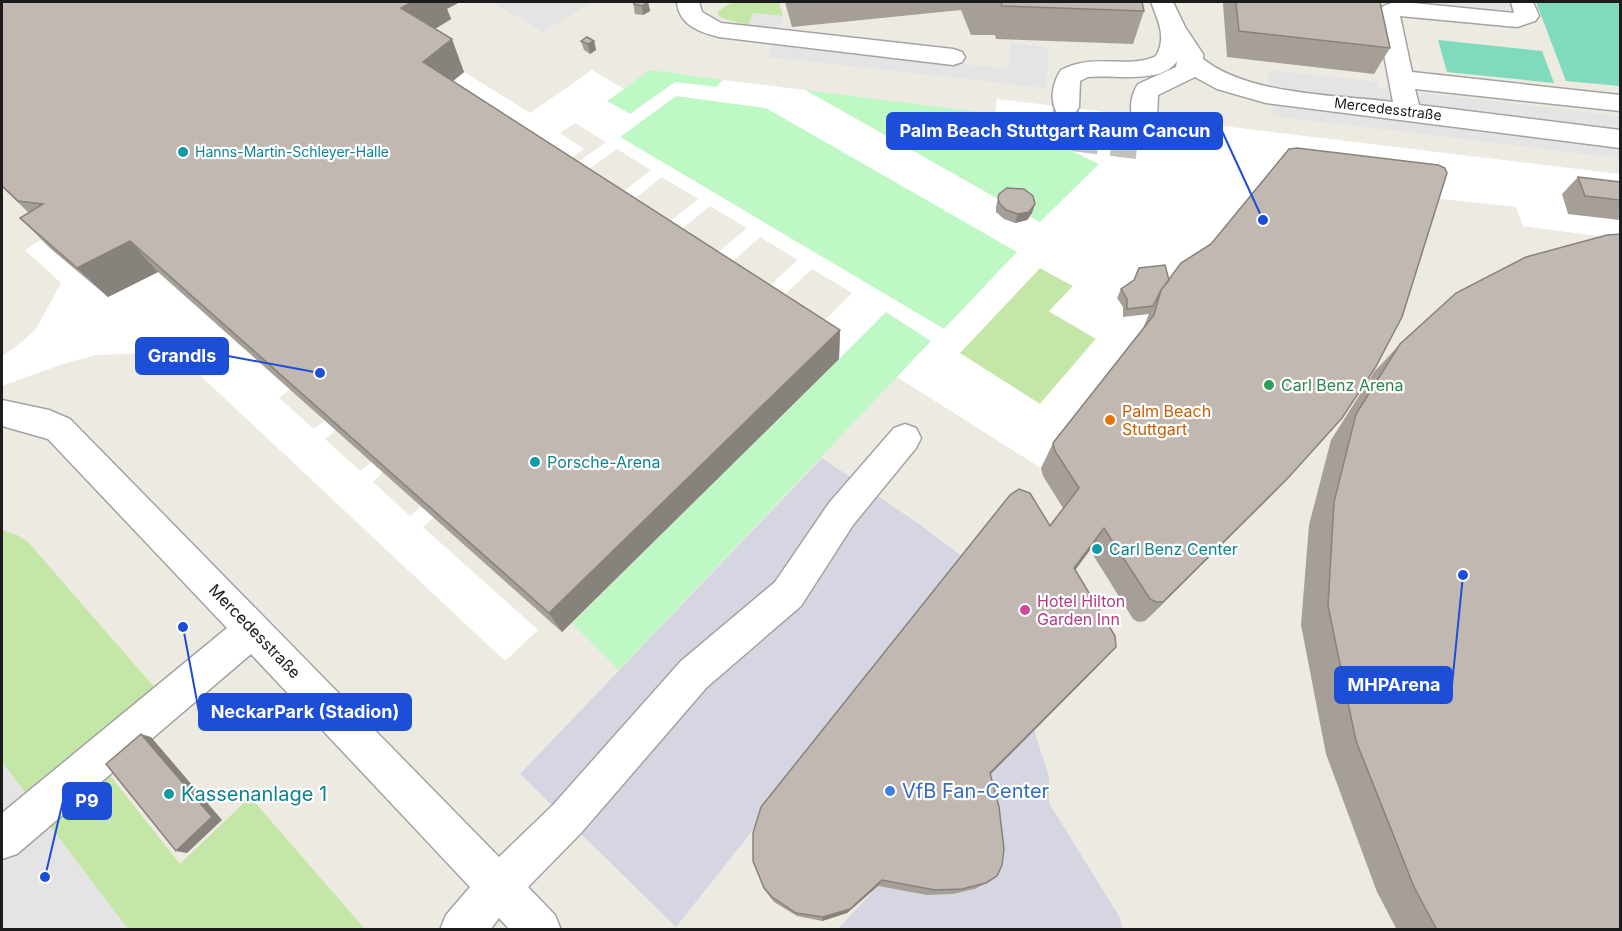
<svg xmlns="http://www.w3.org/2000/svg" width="1622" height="931" viewBox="0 0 1622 931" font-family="Inter,sans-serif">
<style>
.grass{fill:#c4e7a8}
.park{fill:#bef8c5}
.pitch{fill:#80dbbc}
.parking{fill:#e4e4e4}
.plaza{fill:#d6d6e3}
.pier{fill:#fff;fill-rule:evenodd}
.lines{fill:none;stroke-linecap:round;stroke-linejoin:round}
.minor-tunnel{stroke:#c3c1ba;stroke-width:26;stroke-dasharray:26 13;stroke-linecap:butt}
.minor-casing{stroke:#a3a3a3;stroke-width:3}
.minor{fill:#fff;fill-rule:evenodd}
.wall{fill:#a69f98}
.shaded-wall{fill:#87827c}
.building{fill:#c1b9b1;stroke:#87827c;stroke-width:1.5}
.culture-dot{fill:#0f9aa8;stroke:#fff;stroke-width:2}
.leisure-dot{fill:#2e9e5b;stroke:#fff;stroke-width:2}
.food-dot{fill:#e8710a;stroke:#fff;stroke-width:2}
.hotel-dot{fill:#d1479c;stroke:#fff;stroke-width:2}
.shop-dot{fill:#3f7fe0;stroke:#fff;stroke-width:2}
.labels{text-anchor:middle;stroke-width:4.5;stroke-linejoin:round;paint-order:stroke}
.far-street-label{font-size:14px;fill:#1c1c1c;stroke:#fff}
.far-culture-label{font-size:14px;fill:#0d838f;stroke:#fff;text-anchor:start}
.leisure-label{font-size:16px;fill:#27864d;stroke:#fff;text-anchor:start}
.food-label{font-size:16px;fill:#c56008;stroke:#fff;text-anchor:start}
.culture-label{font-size:16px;fill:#0d838f;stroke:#fff;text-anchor:start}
.hotel-label{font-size:16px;fill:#b23c85;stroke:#fff;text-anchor:start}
.street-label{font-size:16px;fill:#1c1c1c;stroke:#fff}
.near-shop-label{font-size:20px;fill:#366cbe;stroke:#fff;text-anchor:start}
.near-culture-label{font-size:20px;fill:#0d838f;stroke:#fff;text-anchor:start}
.leader{fill:none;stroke:#1d4ed8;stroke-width:2}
.callout-dot{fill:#1d4ed8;stroke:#fff;stroke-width:2}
.callout{fill:#1d4ed8;stroke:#1d4ed8;stroke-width:2}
.callout-label{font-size:18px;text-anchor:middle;font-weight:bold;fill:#fff}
</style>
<rect width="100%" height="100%" fill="#edeae1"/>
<path class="grass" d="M732 2H779L783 16 753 13 748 26 720 17 717 12Z
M1040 268 1073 286 1049 312 1096 338 1040 404 959 353Z
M2 530 17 535 28 542 155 688 27 795 2 762Z
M108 773 180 864 250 797 365 929H128L49 825Z"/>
<path class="park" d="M650 70 723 80 716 87 675 82 630 114 607 101Z
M805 90 995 114 1099 164 1040 222 1031 217 1032 209 1000 200Z
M676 96 766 108 1018 252 944 329 620 137Z
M886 312 931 341 619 670 572 623Z"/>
<path class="pitch" d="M1536 2H1620V86L1566 81Z
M1438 40 1542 51 1554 83 1447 72Z"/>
<path class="parking" d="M491 2H591L543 32Z
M1380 2H1511L1517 16Z
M753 13 783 16 779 29 748 26Z
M773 43 1008 69 1011 43 1049 47 1046 88 769 57Z
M1268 70 1378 82 1379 88 1620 116V158L1273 116Z
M2 762 37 809 128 929H2Z"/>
<path class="plaza" d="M822 458 919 524 967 560 676 927 520 774Z
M1034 730 1049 777V803L1119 916 1123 929 837 930 878 886 927 895 953 894 975 889 980 785Z"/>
<path class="pier" d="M592 70 624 89 607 101 630 114 675 82 716 87 723 80 805 90 1000 200 996 207V212L1004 219 1015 223 1027 220 1031 217 1040 222 1099 164 995 114 997 99 1620 174V201L1568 214 1620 220V239L1523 226 1516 207 1414 196 1156 303 1141 332 1041 468 897 377 931 341 886 312 839 359 437 94 464 72 530 113ZM676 96 766 108 1017 252 944 329 620 137ZM575 123 606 142 573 166 566 161 584 149 560 133ZM617 149 651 170 619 195 584 173ZM662 177 698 199 666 225 630 202ZM710 206 747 228 715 255 678 232ZM760 237 798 260 767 288 730 264ZM1040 268 1073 286 1049 311 1096 339 1040 404 960 353ZM812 269 852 293 822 323 782 297Z
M41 240 52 248 158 271 290 389 279 398 314 429 325 420 336 430 325 439 360 471 372 462 383 472 373 482 410 516 421 506 434 517 423 527 538 630 505 661 188 364 148 353 96 355 60 365 2 386V356L17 346 36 329 61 283 25 250Z"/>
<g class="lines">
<path class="minor-tunnel" d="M1066 107 1064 137 1144 147V117"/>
<g class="minor-casing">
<path id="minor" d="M677 2H699L702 12 721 23 953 49 962 52 965 57 962 62 953 65 719 37C699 32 679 25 677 2Z
M1151 2H1173L1185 27 1203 54V59C1248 95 1336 95 1393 102L1376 13C1382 4 1393 2 1403 2L1514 13 1511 2H1533L1539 16 1535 21 1517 27 1400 16 1412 72 1620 95V111L1415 89 1419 105 1620 130V148L1266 103 1217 89 1195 77 1158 95 1157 117 1153 123 1144 126 1135 123C1128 111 1131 95 1138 84L1176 67 1177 61C1162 85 1113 74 1088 77L1080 81 1079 107 1075 113 1066 115 1057 113C1049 100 1053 82 1061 70 1097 52 1126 70 1156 56 1167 38 1158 20 1151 2Z
M2 400 49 410 70 419 499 857 553 805 681 661 775 582 829 503 894 428 905 424 916 428 921 438 916 448 853 525 801 606 707 687 581 833 528 887 555 915 561 930H510L499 918 490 930H440L446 915 470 887 251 654 17 854 2 859V813L227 628 48 439 2 426Z"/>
</g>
<use href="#minor" class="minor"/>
</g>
<path class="wall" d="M2 2 447 9 451 19 435 29 464 72 453 81 840 330 839 359 562 632 158 272 108 297 51 249 20 218 29 213 2 187Z
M633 2H648L650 11 643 15 635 14Z
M785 2H1142L1144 11 1133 44 996 39 995 35H971L961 10 792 27Z
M1224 2H1380L1390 48 1374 74 1227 57 1223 4Z
M581 41H594L596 50 590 54 584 50Z
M1578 177 1620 182V220L1568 214 1562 194Z
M999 194 1032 213 1027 220 1015 223 1004 219 996 212V207Z
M1169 280 1288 478 1145 621 1138 622 1133 619 1090 550 1075 570 1100 664 990 774 986 883 975 889 953 894 927 895 878 886 847 913 822 921 797 916 774 902 767 893 764 888 1063 508 1043 476 1041 468 1053 443 1143 328 1149 314 1123 317V307L1117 298 1121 289Z
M1400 344 1620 930H1397L1377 892 1326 754 1301 625 1309 525 1331 440 1374 372Z"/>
<path class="shaded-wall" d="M412 2H460L447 9 451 19 415 41 401 8Z
M648 2 650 11 643 15 642 6Z
M452 39 464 72 437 94 423 62Z
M594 41 596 50 590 54 588 44Z
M1035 204 1032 213 1027 220 1015 223 1018 214Z
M130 241 158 272 108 297 77 268Z
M840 330 839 359 562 632 549 613Z
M1288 478 1265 502 1145 621 1163 602Z
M1104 528 1090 550 1061 589 1074 568Z
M1116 647 1100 664 980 785 990 773Z
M141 734 151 737 222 820 187 853 176 851Z
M882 880 878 886 847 913 822 921 823 917Z"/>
<path class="building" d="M2 2H412L401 8 452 39 423 62 840 330 549 613 130 241 77 268 20 218 43 204 18 201 2 186Z
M633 2H648L642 6 634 4Z
M977 2H1142L1144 11 1002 6 1001 2Z
M1236 2H1380L1390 48 1239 31Z
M587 37 594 41 588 44 581 41Z
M1297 148 1438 165 1445 168 1447 173 1402 317 1375 368 1342 418 1288 478 1163 602H1156L1150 599 1104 528 1074 568 1115 636 1116 647 990 773 999 807 1004 849 1002 865 997 876 986 883 962 889 935 890 882 880 850 909 823 917 796 913 772 897 764 888 753 861V833L761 807 1010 495 1019 489 1030 493 1050 526 1079 488 1055 451 1053 443 1154 315 1161 290 1181 263 1211 244 1289 149Z
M1578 177 1620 182V200L1585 196Z
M1007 188 1024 189 1033 196 1035 204 1029 212 1018 214 1006 210 999 203 998 198 999 194Z
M1620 234V930H1437L1414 887 1356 741 1328 606 1334 502 1356 414 1400 344 1456 293 1526 257 1607 235Z
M1165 265 1169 280 1161 290 1153 306 1127 309V299L1121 289 1134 280 1139 268Z
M141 734 212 817 176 851 106 764Z"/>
<g class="culture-dot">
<circle cx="183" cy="152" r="6"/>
<circle cx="535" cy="462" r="6"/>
<circle cx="1097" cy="549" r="6"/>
<circle cx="169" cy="794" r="6"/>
</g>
<circle class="leisure-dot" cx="1269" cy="385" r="6"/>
<circle class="food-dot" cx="1110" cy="420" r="6"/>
<circle class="hotel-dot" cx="1025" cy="610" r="6"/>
<circle class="shop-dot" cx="890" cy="791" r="6"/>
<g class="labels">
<g class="far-street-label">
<text transform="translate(1388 109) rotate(7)" y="5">Mercedesstraße</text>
</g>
<g class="far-culture-label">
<text x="195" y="157">Hanns-Martin-Schleyer-Halle</text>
</g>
<g class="leisure-label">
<text x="1281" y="391">Carl Benz Arena</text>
</g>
<g class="food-label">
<text x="1122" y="417">Palm Beach<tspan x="1122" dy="18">Stuttgart</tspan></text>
</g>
<g class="culture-label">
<text x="547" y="468">Porsche-Arena</text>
<text x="1109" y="555">Carl Benz Center</text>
</g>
<g class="hotel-label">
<text x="1037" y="607">Hotel Hilton<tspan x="1037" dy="18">Garden Inn</tspan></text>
</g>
<g class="street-label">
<text transform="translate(255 631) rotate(46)" y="6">Mercedesstraße</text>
</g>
<g class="near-shop-label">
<text x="902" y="798">VfB Fan-Center</text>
</g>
<g class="near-culture-label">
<text x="181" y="801">Kassenanlage 1</text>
</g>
</g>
<path class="leader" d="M1263 220L1222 131M320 373L228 356M1463 575L1452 685M183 627L199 712M45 877L63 801"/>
<g class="callout-dot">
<circle cx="1263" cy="220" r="6"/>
<circle cx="320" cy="373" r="6"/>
<circle cx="1463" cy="575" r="6"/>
<circle cx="183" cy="627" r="6"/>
<circle cx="45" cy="877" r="6"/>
</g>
<g class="callout">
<rect x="887" y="113" width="335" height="36" rx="6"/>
<rect x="136" y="338" width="92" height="36" rx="6"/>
<rect x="1335" y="667" width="117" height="36" rx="6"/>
<rect x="199" y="694" width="212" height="36" rx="6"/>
<rect x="63" y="783" width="48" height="36" rx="6"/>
</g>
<g class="callout-label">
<text x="1055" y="137">Palm Beach Stuttgart Raum Cancun</text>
<text x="182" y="362">Grandls</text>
<text x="1394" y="691">MHPArena</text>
<text x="305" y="718">NeckarPark (Stadion)</text>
<text x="87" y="807">P9</text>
</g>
<rect width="1622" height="931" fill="none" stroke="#1c1c1c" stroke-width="6"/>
</svg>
